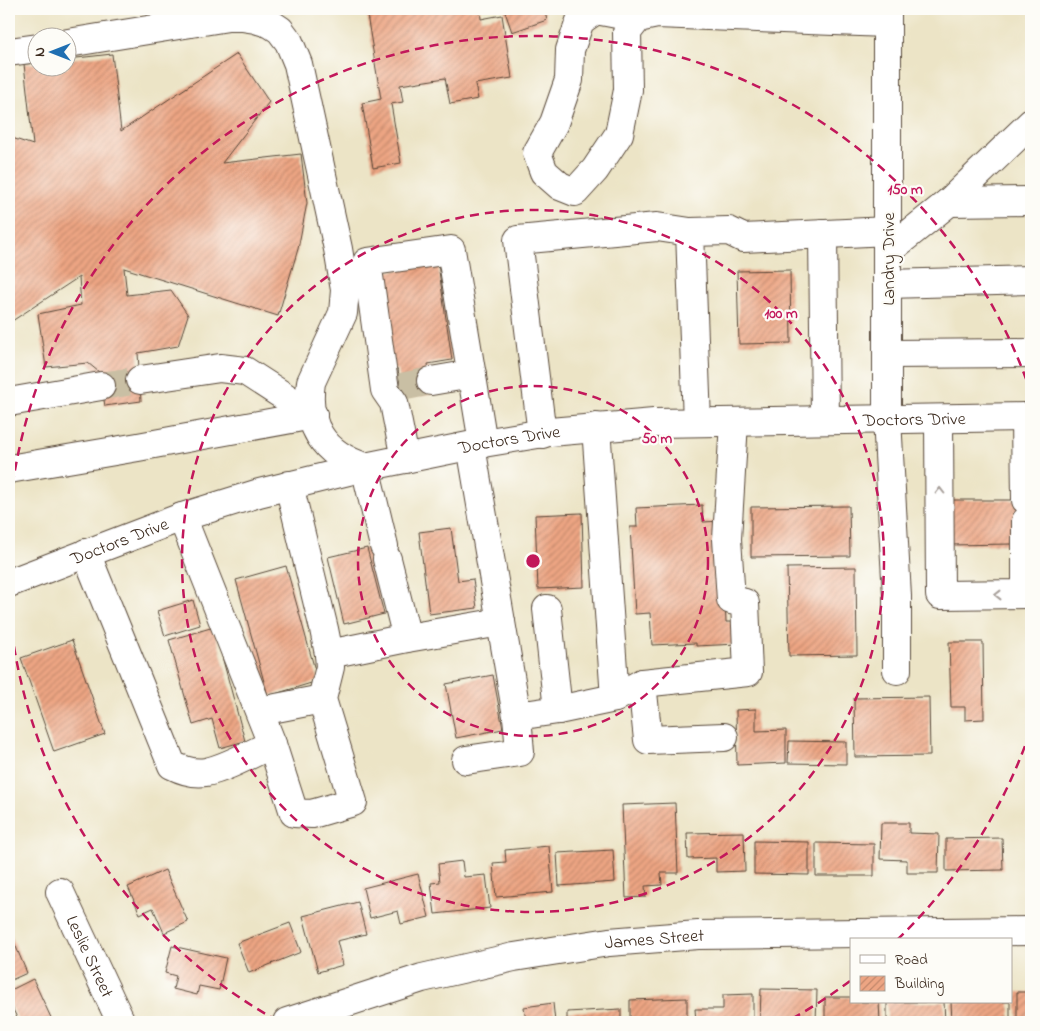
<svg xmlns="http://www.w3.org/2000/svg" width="1040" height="1031" viewBox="0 0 1040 1031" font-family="'Indie Flower',sans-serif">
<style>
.building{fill:url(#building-hatch)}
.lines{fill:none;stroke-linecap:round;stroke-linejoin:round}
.minor-tunnel{stroke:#c9bfa4;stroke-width:28;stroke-dasharray:28 14;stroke-linecap:butt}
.minor-casing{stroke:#564637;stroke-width:30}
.minor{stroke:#fff;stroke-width:28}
.oneway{stroke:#a79f9a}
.ring{fill:none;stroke:#c2185b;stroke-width:2.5;stroke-dasharray:9 6}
.labels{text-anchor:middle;stroke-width:4.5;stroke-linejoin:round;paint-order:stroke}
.street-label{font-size:18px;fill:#3b2a1e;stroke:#fdfcf7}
.centre{fill:#c2185b;stroke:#fdfcf7;stroke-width:2.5}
.ring-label{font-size:15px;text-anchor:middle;font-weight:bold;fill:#c2185b;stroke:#fdfcf7;stroke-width:4.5;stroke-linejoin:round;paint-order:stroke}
</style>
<defs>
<pattern id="building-hatch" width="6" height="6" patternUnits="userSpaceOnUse" patternTransform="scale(1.25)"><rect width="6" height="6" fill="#eda583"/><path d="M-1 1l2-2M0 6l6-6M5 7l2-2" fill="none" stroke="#c1876b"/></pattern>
</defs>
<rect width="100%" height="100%" fill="#fdfcf7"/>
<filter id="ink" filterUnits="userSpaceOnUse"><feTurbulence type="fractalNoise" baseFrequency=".02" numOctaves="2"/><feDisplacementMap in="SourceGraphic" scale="10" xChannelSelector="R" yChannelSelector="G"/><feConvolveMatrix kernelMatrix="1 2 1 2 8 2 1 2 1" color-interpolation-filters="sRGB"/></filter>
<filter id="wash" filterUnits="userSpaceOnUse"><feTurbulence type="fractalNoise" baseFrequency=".0096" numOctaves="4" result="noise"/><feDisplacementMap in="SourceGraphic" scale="20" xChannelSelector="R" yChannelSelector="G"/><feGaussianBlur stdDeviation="1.12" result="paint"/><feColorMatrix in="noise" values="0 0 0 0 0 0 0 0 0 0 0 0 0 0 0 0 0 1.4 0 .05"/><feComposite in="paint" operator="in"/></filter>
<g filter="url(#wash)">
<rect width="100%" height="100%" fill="#ece4c6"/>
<g id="blocks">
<path class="building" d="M366 9H480L481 19 502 15 512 78 475 84 478 99 450 104 445 78 400 85 403 102 391 104 401 163 373 168 362 103 381 99Z
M504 9H544L547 20 512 32Z
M112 54 121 131 237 54 269 102 222 163 301 154 307 203 298 249 278 316 124 268 127 295 171 290 188 315 178 346 138 353 141 401 105 406 99 372 88 363 46 367 38 314 81 305 79 277 9 323V137L33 145 24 64 38 63V68H68V59Z
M438 264 452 360 428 364 433 394 402 399 398 369 393 370 378 273Z
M790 270 791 343 739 344 737 271Z
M947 500H1031L1013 544 948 545Z
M702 505 703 522 721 521 726 622H737L738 644 696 646V643L652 645 650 613 635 614 630 527H637L636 508Z
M849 506 850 556 751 557V507Z
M582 513 584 587 538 589 535 515Z
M451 528 458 581 473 579 477 608 429 614 419 532Z
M367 548 384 614 344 624 328 557Z
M286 566 318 681 268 696 236 580Z
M856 567 857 655 789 656 787 568Z
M193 600 200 625 165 636 157 611Z
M214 627 245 741 220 748 212 719 193 725 169 640Z
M72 640 105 734 54 752 21 658Z
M949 642H983L984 719 965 720V707H951Z
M493 675 503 729 456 738 446 684Z
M929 697 930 756 855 757 854 698Z
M756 709V731L786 730V763L737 765 736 710Z
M789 741 846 742V764L788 763Z
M675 803 678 873H661L662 885 645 886 646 897 626 898 622 805Z
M881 823H909V833L939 834 938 873H907V860L880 859Z
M744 832 745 871 716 872V858L688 859 687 833Z
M1002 838 1003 870 946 871V839Z
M754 841 809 842V875L754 874Z
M816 843 874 844V876H816Z
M549 846 553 892 496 897 493 863 506 862 505 850Z
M613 850 615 882 559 886 557 853Z
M462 861 464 877 486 875 490 908 435 914 431 883 440 882 438 864Z
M165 870 188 922 164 933 153 908 140 914 128 887Z
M418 874 429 917 401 924 398 911 370 918 363 888Z
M358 902 366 934 337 941 343 965 318 972 303 916Z
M290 923 301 952 249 973 237 943Z
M9 930 27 973 9 981Z
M172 946 226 958 219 990 199 986 197 995 173 989 176 976 165 973Z
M33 979 53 1022H19L9 1001V991Z
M761 989 817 990 816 1022H760Z
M1017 992H1031V1022H1017Z
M753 994V1022H696L695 1009H723V995Z
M825 997H851V1002H879L880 1022H825Z
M687 998V1022H630V1000Z
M887 1002H944L945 1022H887Z
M951 1002H1010V1022H952Z
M553 1003 555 1022H526L524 1007Z
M621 1009V1022H567V1012Z"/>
</g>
</g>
<g filter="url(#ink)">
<use href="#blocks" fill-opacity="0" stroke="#564637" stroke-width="1"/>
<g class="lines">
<path class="minor-tunnel" d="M101 386 140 380
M401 387 431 381"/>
<g class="minor-casing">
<g id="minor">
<path d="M887 9V419L897 596V670"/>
<path d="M638 18 596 10 580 21 570 50 569 80 554 123 537 153 544 172 560 186 575 192 595 170 619 134 628 90 627 32 638 18 657 14 886 23"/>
<path d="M68 43 228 17H242L255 19 271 24 280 30 289 42 298 64 338 249 345 290 343 313 311 382C305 425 323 454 365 467L384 546"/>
<path d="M9 52 38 48"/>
<path d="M949 202 1031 201"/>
<path d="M823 234 825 420"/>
<path d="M888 251 949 202 1031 123"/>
<path d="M888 284 1031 280"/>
<path d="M888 354 1031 353"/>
<path d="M140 380 220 368 245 371 313 415"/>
<path d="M431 381 472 374"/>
<path d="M9 402 101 386"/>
<path d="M1025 417 1026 500"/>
<path d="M939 419 940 595 1026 594V521"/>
<path d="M697 422 690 232 729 231 743 238 888 231"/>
<path d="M542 434 518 240 657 227 690 232"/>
<path d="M471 446 517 716 558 710 615 698 596 427"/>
<path d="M405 459 394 403 385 390 367 262 451 250 483 443"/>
<path d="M9 469 138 447 313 415"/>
<path d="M86 553 172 765C182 770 195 774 206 772 224 769 255 752 272 744L182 517"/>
<path d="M387 559 407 638"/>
<path id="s1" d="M9 583 182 517 259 493 365 467 483 443 550 432 654 423 1031 417"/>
<path d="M547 609 558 710"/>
<path d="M329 654 407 638 501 622"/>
<path d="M642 683 648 740 724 737"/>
<path d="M615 698 642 683 748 672 745 603 731 600 727 539 734 422"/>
<path d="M261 711 322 699"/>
<path d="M272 744 294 813 312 814 353 802 322 699 330 667 329 654 324 629 289 485"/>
<path d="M466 760 520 752 517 716"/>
<path id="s2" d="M60 892 121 1022"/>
<path id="s3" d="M287 1022 422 978 514 957 609 942 698 935 1031 931"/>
</g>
</g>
<use href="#minor" class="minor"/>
</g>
<defs><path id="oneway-chevron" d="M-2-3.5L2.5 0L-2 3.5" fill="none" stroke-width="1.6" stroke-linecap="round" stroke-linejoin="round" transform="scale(1.25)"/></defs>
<g class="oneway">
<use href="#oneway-chevron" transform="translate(940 491) rotate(-90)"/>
<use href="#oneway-chevron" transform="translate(998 595) rotate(180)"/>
</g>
</g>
<g class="ring">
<circle cx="533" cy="561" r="175"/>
<circle cx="533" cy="561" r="351"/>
<path d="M1030 732A526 526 0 0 1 898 939M850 981A526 526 0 0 1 788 1021M278 1021A526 526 0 0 1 9 607M9 515A526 526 0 0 1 1030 390"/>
</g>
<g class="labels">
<g class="street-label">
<text transform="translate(888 259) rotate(-90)" y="6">Landry Drive</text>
<text dy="6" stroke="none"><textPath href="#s1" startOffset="928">Doctors Drive</textPath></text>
<text dy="6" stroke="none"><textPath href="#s1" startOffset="522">Doctors Drive</textPath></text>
<text dy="6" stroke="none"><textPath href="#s1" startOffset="118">Doctors Drive</textPath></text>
<text dy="6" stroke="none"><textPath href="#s3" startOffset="378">James Street</textPath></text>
<text dy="6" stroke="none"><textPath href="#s2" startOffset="71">Leslie Street</textPath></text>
</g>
</g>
<circle cx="533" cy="561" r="8" class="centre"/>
<g class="ring-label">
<text x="905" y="194">150 m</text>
<text x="781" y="318">100 m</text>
<text x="657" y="443">50 m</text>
</g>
<rect width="1040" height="1031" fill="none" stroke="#fdfcf7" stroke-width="30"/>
<rect x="850" y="938" width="162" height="65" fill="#fdfcf7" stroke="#afa8a0"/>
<rect x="860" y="955" width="25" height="8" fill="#ffffff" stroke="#afa8a0"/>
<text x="895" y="964" font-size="15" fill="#3b2a1e">Road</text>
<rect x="860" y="976" width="25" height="15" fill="url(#building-hatch)" stroke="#afa8a0"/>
<text x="895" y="988" font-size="15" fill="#3b2a1e">Building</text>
<g transform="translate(52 52) rotate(270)"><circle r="24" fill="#fdfcf7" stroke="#afa8a0"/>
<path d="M0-4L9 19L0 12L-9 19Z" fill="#1f6fb2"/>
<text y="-8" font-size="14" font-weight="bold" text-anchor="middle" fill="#3b2a1e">N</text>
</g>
</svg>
